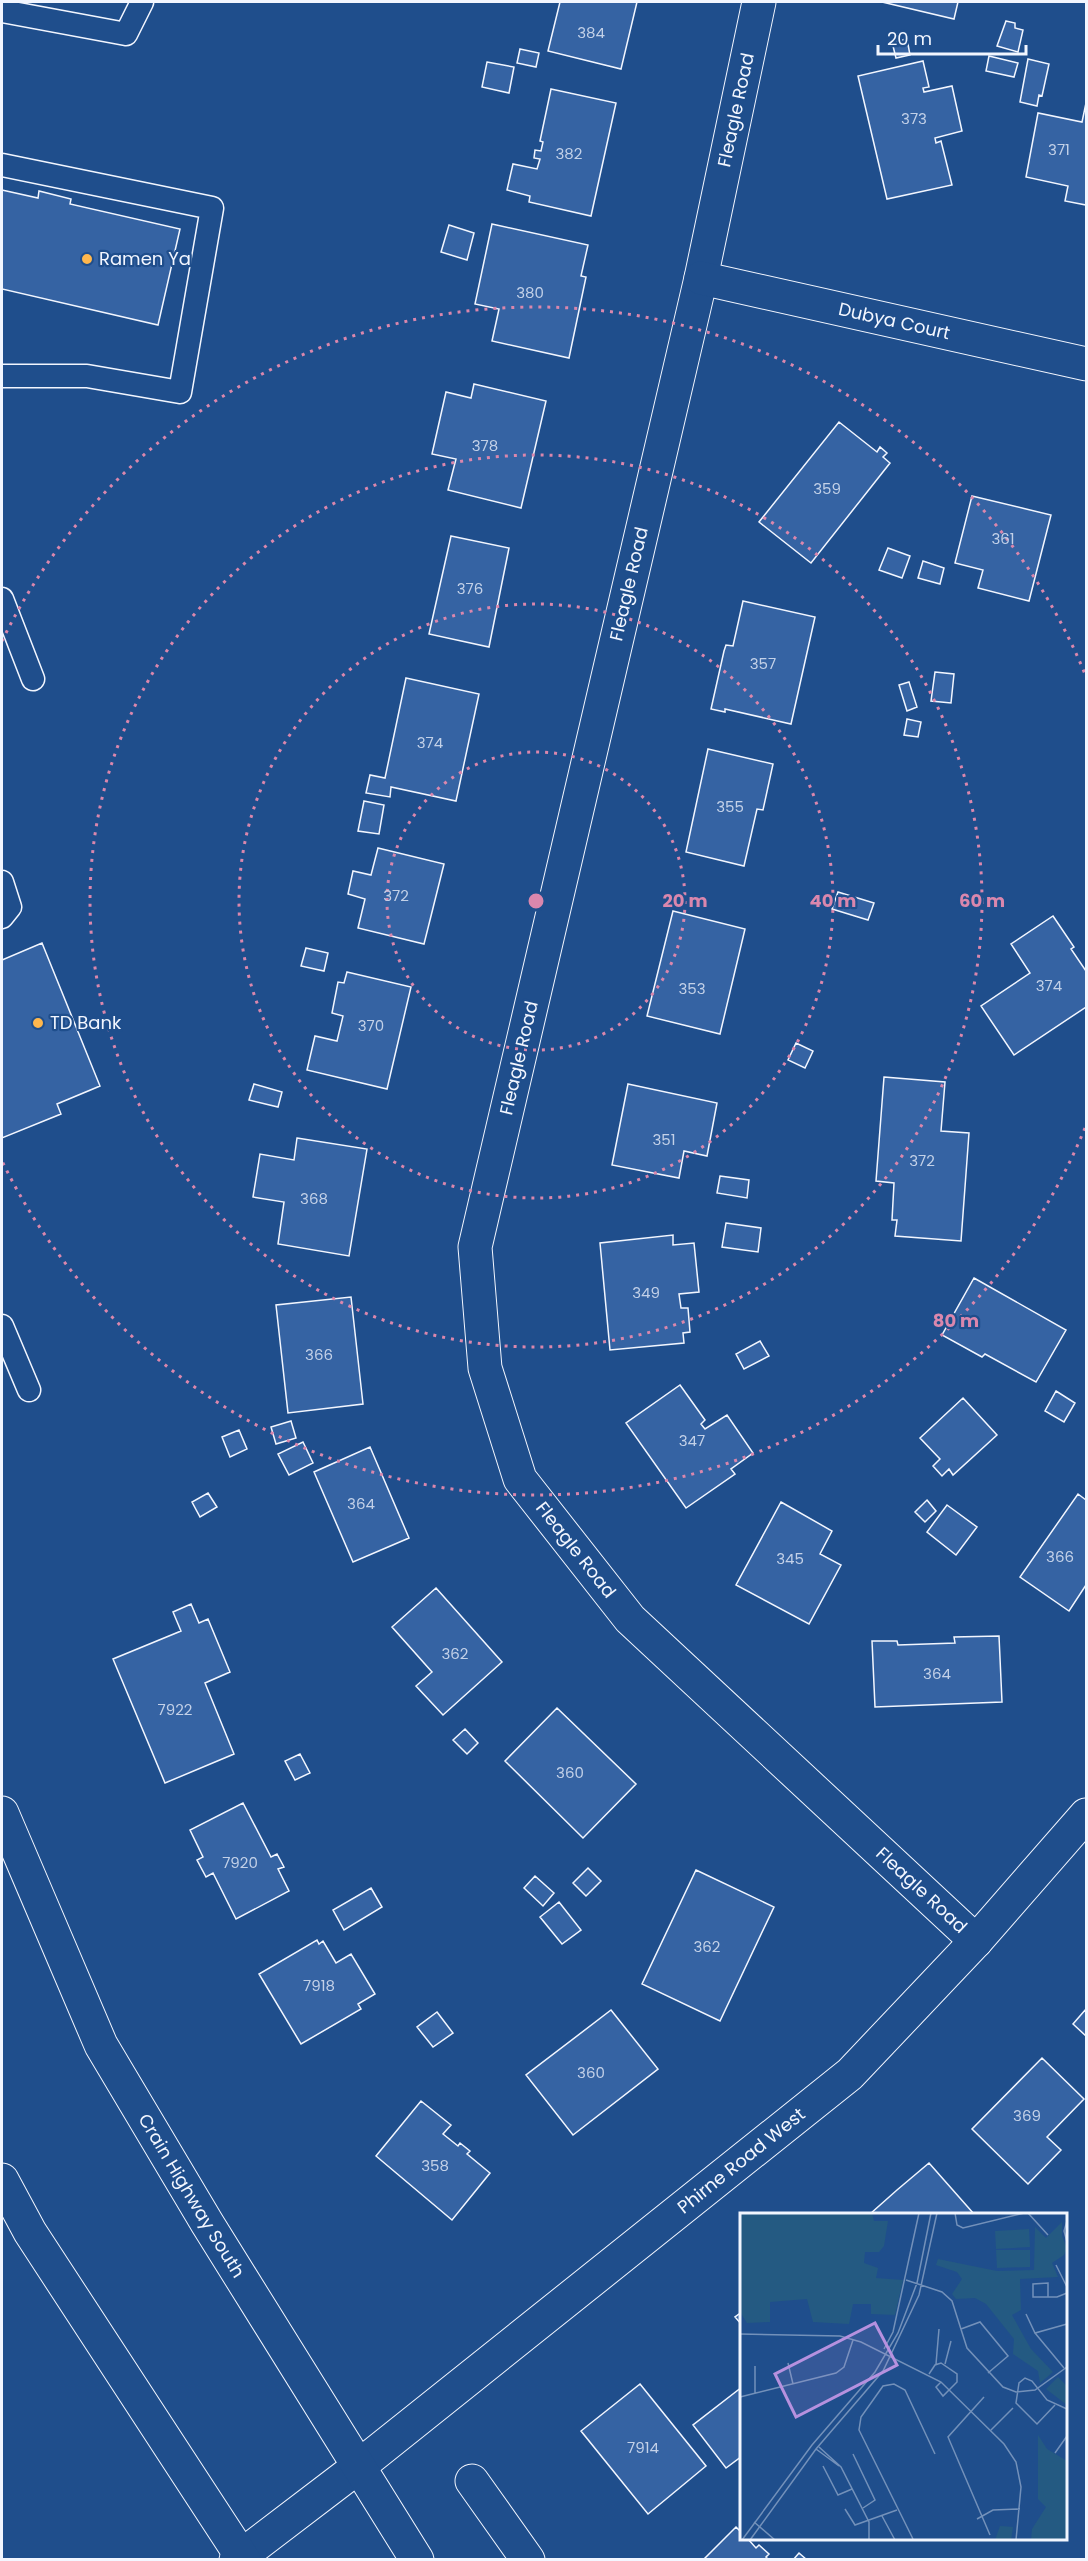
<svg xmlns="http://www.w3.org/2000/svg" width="1088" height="2561" viewBox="0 0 1088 2561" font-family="Poppins,sans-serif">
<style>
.building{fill:#3563a3;stroke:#f2f6ff;stroke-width:1.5}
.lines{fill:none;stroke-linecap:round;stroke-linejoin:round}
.lane-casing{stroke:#f2f6ff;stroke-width:25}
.street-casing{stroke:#f2f6ff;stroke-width:35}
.primary-casing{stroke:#f2f6ff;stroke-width:35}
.lane{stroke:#1f4e8c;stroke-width:22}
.street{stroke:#1f4e8c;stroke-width:33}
.primary{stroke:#1f4e8c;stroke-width:33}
.ring{fill:none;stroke:#da87ad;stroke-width:3;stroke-dasharray:3 6}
.poi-dot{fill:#ffb74d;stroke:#1f4e8c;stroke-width:2}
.labels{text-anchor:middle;stroke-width:4.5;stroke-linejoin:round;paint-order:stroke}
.number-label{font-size:15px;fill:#c3d1e8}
.street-label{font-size:18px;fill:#f2f6ff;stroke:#1f4e8c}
.poi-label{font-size:18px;fill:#f2f6ff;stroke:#1f4e8c;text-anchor:start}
.inset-road{fill:none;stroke:#7391ba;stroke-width:1.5}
.view{fill:#b691df;fill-opacity:0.15;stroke:#b691df;stroke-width:3}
.inset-edge{fill:none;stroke:#f2f6ff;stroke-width:3}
.centre{fill:#da87ad;stroke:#1f4e8c;stroke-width:3}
.ring-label{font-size:18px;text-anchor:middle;font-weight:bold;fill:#da87ad;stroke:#1f4e8c;stroke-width:4.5;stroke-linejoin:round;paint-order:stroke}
</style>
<rect width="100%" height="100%" fill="#1f4e8c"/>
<path class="building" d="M560 2H637L621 69 548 51Z
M882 2H958L954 19Z
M1006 21 1015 23V28L1023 30 1018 52 997 46Z
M907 39 910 55 896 58 892 42Z
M520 49 539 53 536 67 517 63Z
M989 56 1018 63 1014 77 986 71Z
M1028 59 1049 64 1042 96 1039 95 1037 106 1020 102Z
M923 61 929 87 923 88 924 92 952 86 962 131 935 138 936 143 941 141 952 185 887 199 858 76Z
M487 62 514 67 509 93 482 87Z
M551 89 616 103 591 216 529 202 530 196 507 190 513 164 537 169 540 159 534 158 535 150 541 151 543 142 540 141Z
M1086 103V205L1065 201 1068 186 1026 177 1038 113 1082 122Z
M2 190 38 198 39 191 71 199 70 204 180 229 158 325 2 289Z
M492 224 588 245 581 276 586 277 569 358 492 341 499 309 475 304Z
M449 225 474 233 467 260 441 252Z
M474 384 546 401 521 508 448 490 456 459 432 454 446 392 471 398Z
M839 422 877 452 880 447 887 453 883 457 890 463 811 563 759 522Z
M972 496 1051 515 1029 601 978 588 983 570 955 563Z
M451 536 509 548 489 647 429 634Z
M888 548 910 556 902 578 879 570Z
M923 561 944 568 940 584 918 578Z
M743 601 815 617 791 724 725 709V712L711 709 724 651 726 645 733 646Z
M935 672 954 674 951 703 931 701Z
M406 678 479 694 456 801 391 787 390 797 366 793 370 775 385 778Z
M909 682 917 707 907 711 899 685Z
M907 719 921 722 918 737 904 735Z
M708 749 773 764 763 810 757 809 744 866 686 852Z
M364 801 384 805 379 834 358 831Z
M378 848 444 864 424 944 358 928 365 899 348 894 353 871 371 875Z
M838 892 874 903 868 920 832 909Z
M673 911 745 929 720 1034 647 1016Z
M1053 916 1074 947 1071 949 1086 971V1007L1014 1055 981 1006 1030 973 1011 944Z
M42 943 100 1086 57 1104 61 1114 2 1138V960Z
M306 948 328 953 324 971 301 966Z
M347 972 411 987 387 1089 307 1070 315 1036 337 1041 343 1016 332 1013 338 982 344 983Z
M796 1043 813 1051 805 1068 788 1060Z
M884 1077 945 1082 941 1131 969 1133 961 1241 895 1236 897 1220H892L894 1183 876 1181Z
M254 1084 282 1092 278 1107 249 1100Z
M628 1084 717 1103 707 1156 684 1151 679 1178 612 1165Z
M297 1138 367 1149 349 1256 278 1244 284 1202 253 1197 260 1154 294 1160Z
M720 1176 749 1180 747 1198 717 1193Z
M726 1223 761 1228 758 1252 722 1247Z
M673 1235V1245L694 1243 699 1292 679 1294 681 1308H688L690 1332 683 1333 684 1343 610 1350 600 1243Z
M974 1278 1066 1330 1036 1382 985 1354 982 1357 942 1335Z
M351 1297 363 1404 288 1413 276 1305Z
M760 1341 769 1356 744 1369 736 1354Z
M680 1385 705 1420 701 1424 705 1429 727 1415 753 1453 731 1469 735 1474 686 1508 626 1423Z
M1056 1391 1075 1403 1064 1422 1045 1411Z
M963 1398 997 1435 953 1475 949 1469 942 1476 933 1466 940 1459 920 1438Z
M291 1421 296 1438 276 1444 271 1427Z
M239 1430 247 1449 230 1457 222 1437Z
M303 1442 313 1463 289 1475 278 1454Z
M370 1447 409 1538 353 1562 314 1472Z
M208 1493 217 1507 200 1517 192 1502Z
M1078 1494 1086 1500V1585L1069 1611 1020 1577Z
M927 1500 936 1511 925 1522 915 1512Z
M781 1502 832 1531 820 1554 841 1565 809 1624 736 1585Z
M947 1505 977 1527 956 1555 927 1532Z
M436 1588 502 1662 443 1715 416 1686 432 1672 392 1627Z
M191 1604 199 1623 208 1619 230 1672 205 1683 234 1754 165 1783 113 1659 181 1631 173 1612Z
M999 1636 1002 1702 875 1707 872 1641H897L898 1645 955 1643 954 1637Z
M557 1708 636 1784 583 1838 505 1761Z
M465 1729 478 1743 467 1754 453 1740Z
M300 1754 310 1773 295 1780 285 1761Z
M243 1803 271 1857 277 1854 284 1867 278 1869 289 1891 236 1919 213 1873 206 1877 197 1860 203 1857 190 1830Z
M588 1868 601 1881 586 1896 573 1883Z
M696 1870 774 1907 720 2021 642 1984Z
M535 1876 554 1893 543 1906 524 1888Z
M371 1888 382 1907 344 1930 333 1910Z
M559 1902 581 1930 562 1944 540 1917Z
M317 1940 319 1944 323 1941 336 1963 351 1954 375 1994 358 2004 361 2009 301 2044 259 1974Z
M1086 2009V2036L1073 2024Z
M611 2010 658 2069 573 2135 526 2075Z
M437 2012 453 2033 433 2047 417 2027Z
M1042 2058 1084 2099 1047 2137 1061 2150 1028 2184 972 2129Z
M421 2101 451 2125 443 2134 458 2146 460 2143 470 2151 467 2154 490 2173 452 2220 376 2156Z
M929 2163 974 2214H870L897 2190Z
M742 2312V2325L735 2317Z
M640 2384 706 2466 648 2514 581 2431Z
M742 2387V2456L726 2468 693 2425Z
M736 2527 742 2533V2538H747L756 2548 759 2545 769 2554 766 2557 769 2560H703Z
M799 2553 807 2560H793Z"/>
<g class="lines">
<g class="lane-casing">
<path id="lane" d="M2 11 126 34 142 2
M2 165 212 208 180 392 87 376H2
M2 599 33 679
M2 882 10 907 2 917
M2 1326 29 1390"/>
</g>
<g class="street-casing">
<g id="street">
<path id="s1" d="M759 2 701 278 475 1247 485 1368 520 1479 630 1619 976 1941"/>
<path id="s2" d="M701 278 1086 364"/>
<path d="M472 2481 528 2560"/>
<path id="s3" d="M236 2560 358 2467 850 2074 976 1941 1086 1815"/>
</g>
</g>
<g class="primary-casing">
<g id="primary">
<path id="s4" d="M2 1813 101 2045 207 2223 417 2560"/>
<path d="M2 2180 30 2232 244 2560"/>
</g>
</g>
<use href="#lane" class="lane"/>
<use href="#street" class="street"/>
<use href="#primary" class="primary"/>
</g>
<g class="ring">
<circle cx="536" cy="901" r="149"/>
<circle cx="536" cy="901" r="297"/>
<circle cx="536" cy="901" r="446"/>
<path d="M1085 1128A594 594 0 0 1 2 1161M2 641A594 594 0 0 1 1085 674"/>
</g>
<g class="poi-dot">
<circle cx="87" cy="259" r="6"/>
<circle cx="38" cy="1023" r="6"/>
</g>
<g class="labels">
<g class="number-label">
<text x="591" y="38">384</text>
<text x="914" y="124">373</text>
<text x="1059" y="155">371</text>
<text x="569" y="159">382</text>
<text x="530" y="298">380</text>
<text x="485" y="451">378</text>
<text x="827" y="494">359</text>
<text x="1003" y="544">361</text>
<text x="470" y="594">376</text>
<text x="763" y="669">357</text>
<text x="430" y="748">374</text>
<text x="730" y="812">355</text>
<text x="396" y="901">372</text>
<text x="1049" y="991">374</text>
<text x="692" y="994">353</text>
<text x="371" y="1031">370</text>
<text x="664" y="1145">351</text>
<text x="922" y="1166">372</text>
<text x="314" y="1204">368</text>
<text x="646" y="1298">349</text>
<text x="319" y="1360">366</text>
<text x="692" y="1446">347</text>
<text x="361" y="1509">364</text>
<text x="1060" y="1562">366</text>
<text x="790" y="1564">345</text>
<text x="455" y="1659">362</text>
<text x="937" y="1679">364</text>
<text x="175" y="1715">7922</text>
<text x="570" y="1778">360</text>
<text x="240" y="1868">7920</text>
<text x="707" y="1952">362</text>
<text x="319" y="1991">7918</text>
<text x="591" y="2078">360</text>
<text x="1027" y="2121">369</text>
<text x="435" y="2171">358</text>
<text x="643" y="2453">7914</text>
</g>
<g class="street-label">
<text transform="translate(736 110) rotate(-78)" y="6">Fleagle Road</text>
<text dy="6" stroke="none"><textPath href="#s2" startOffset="198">Dubya Court</textPath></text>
<text transform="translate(629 584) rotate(-77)" y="6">Fleagle Road</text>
<text transform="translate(519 1058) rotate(-77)" y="6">Fleagle Road</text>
<text dy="6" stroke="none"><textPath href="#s1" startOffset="1605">Fleagle Road</textPath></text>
<text dy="6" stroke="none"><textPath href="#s1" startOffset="2091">Fleagle Road</textPath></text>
<text dy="6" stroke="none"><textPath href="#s3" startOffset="644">Phirne Road West</textPath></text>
<text dy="6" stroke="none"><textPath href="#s4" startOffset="428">Crain Highway South</textPath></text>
</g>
<g class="poi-label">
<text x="99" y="265">Ramen Ya</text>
<text x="50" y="1029">TD Bank</text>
</g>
</g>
<g transform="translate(740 2213)">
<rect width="327" height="327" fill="#1f4e8c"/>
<path d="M0 0H132L134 8H148L144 33 139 39H125L124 50 138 55 136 65 163 67 155 102 131 101V91H113L109 111 73 109 67 86 30 89V109L7 110 0 99ZM322 9V23L327 35 324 42 312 50 318 64 280 66 281 97 272 102 291 136 313 159 300 170 298 158 273 141 274 126 246 91 235 85 216 86 212 81 222 66 217 59 196 52 198 46 257 58 294 57 295 14 306 25ZM289 16 290 34 256 36 255 18ZM256 37H290V54L257 55ZM318 164 327 173V192L306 176ZM298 222 307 236 327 248V327H291L292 316 306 294 298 286ZM260 313 273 314 271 327H255Z" fill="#245a82"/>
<path class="inset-road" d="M215 0 217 12 223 15 284 0M288 0 308 22M327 8 324 18 327 29M316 52 327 74M166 67 202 79 212 88 227 135 263 174 276 179 295 177 327 154M308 84V70L293 71V84H317L327 80M286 101 295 120 327 111M221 116 240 109 268 143 248 160M295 120 324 155M0 121 100 123 121 129 201 169 264 231 276 249 281 274 276 327M144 136 153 119 179 0M48 150 53 171M196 151 199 116M205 151 211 128M189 161 195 152 201 150 217 161V169L203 183 196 174 201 169M15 181V153M0 184 96 160 104 154 113 127M244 184 208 224 250 322M315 192 297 211 276 190 279 170 285 165 292 168 307 187 327 196M251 217 273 195M79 234 101 254 129 309V327M76 236 99 253M315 240 327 223M113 241 135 287 123 295M83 253 98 282 112 276M105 296 115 312 157 297M142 303 155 327M237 306 253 297 280 296M14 309 35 327M173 326 119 217 121 204 143 173 154 171 165 177 195 241M2 327 72 232 135 159 158 120 177 70 191 0M10 327 76 236 143 158 179 82 197 0"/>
<path class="view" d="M135 110 157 152 56 204 35 161Z"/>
<rect width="327" height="327" class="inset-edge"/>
</g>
<circle cx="536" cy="901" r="9" class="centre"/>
<g class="ring-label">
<text x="685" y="907">20 m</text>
<text x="833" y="907">40 m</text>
<text x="982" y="907">60 m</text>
<text x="956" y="1327">80 m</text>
</g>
<rect width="1088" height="2561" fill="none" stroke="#f2f6ff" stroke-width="6"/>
<path d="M878 45v9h148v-9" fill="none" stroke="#f2f6ff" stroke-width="3"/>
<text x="887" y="45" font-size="18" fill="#f2f6ff" stroke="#1f4e8c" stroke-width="4.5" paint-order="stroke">20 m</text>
</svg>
